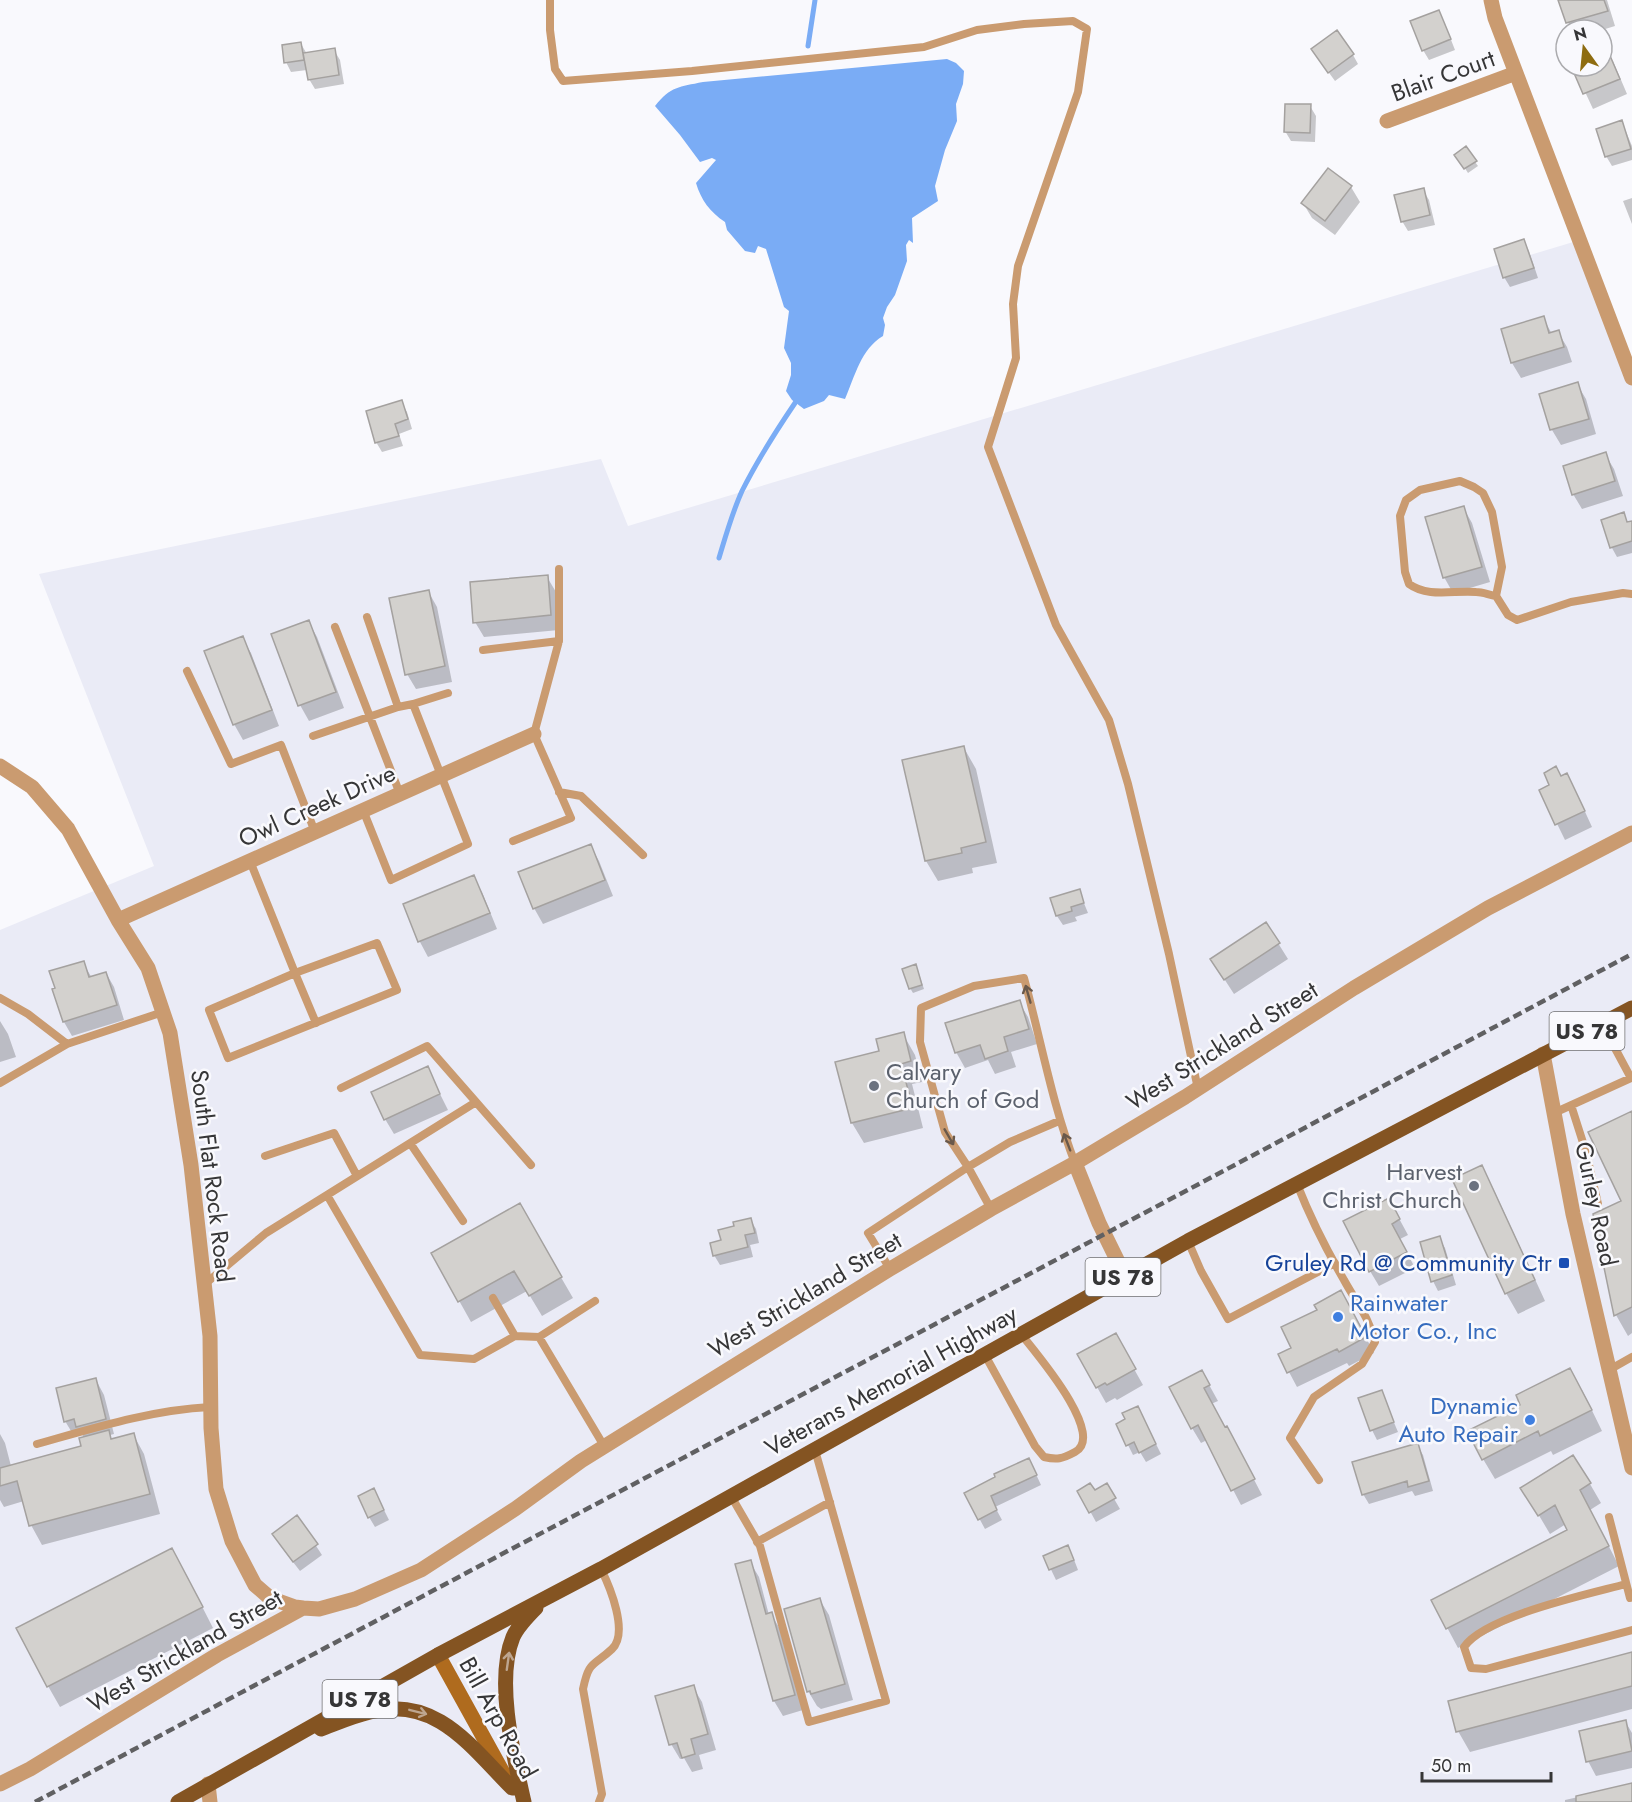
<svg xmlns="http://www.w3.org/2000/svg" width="1632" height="1802" viewBox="0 0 1632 1802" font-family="Jost,sans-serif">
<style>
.built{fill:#eaebf6}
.water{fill:#7aacf5}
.shadow{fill:#0003}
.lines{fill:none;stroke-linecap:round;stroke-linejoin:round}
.stream{stroke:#7aacf5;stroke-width:5}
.building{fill:#d3d1ce;stroke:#a4a19f;stroke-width:1.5}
.service{stroke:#ca9b70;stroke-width:8}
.minor{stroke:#ca9b70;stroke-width:15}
.tertiary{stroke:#ca9b70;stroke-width:15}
.secondary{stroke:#af6b1e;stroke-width:15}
.primary{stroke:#845422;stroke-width:15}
.rail{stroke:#606062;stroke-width:4.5;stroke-dasharray:9 4.5;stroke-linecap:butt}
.oneway{stroke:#6a594b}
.oneway2{stroke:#bea690}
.worship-dot{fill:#6b7280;stroke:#f9f9fd;stroke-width:2}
.transit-dot{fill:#1a4fb4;stroke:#f9f9fd;stroke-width:2}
.shop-dot{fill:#3f7fe0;stroke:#f9f9fd;stroke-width:2}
.labels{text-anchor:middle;stroke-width:5;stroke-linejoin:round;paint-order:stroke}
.shield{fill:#f9f9fd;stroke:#707072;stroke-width:1.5}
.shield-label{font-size:22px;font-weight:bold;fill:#363637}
.street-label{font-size:24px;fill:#363637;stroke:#f9f9fd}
.worship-label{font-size:24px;fill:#5b616d;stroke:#f9f9fd;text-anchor:start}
.transit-label{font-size:24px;fill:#164399;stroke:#f9f9fd;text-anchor:end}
.shop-label{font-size:24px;fill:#366cbe;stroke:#f9f9fd;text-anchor:start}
</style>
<rect width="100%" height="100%" fill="#f9f9fd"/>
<path class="built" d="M1580 240 1632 378V1802H0V930L154 866 39 574 601 459 628 526Z"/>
<path class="water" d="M947 59 956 63 964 71 963 84 956 104 957 121 945 150 935 186 938 201 912 218 913 243 909 240 906 245 907 261 895 295 887 307 883 318 885 325 883 336C861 349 855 376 845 399L829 395 824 401 804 409 792 400 786 391 791 375V363L784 348 789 311 784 307 766 249 758 246 755 253 745 251 727 230 725 222C710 212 701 200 696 183L716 160 712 158 700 162 680 135 655 106C671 86 679 87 703 82Z"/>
<path class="shadow" d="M1560 0H1607L1615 26 1602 30H1571Z
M1444 22 1455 50 1429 60 1423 50Z
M301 44 307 54 334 50 340 60 344 84 315 89 309 79 307 70 291 72 286 62Z
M1604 46 1613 61 1627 94 1593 109 1573 66H1602V47Z
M1353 55 1358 64 1335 81 1319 59Z
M1310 106 1316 116 1315 142 1291 141 1285 131Z
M1622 122 1632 146V160L1612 166 1606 156Z
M1459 159 1475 162 1478 166 1468 173Z
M1351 187 1360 202 1335 235 1312 218 1303 203Z
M1423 190 1429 200 1435 225 1408 231 1402 221Z
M1632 198V224L1623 201Z
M1524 241 1529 251 1538 278 1510 287 1504 277Z
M1543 318 1552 334 1558 332 1567 347 1572 362 1521 378 1512 363 1502 330Z
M1577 384 1586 399 1596 434 1561 445 1552 430 1541 395Z
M401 402 407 412 412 429 399 434 403 446 382 452 376 442Z
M1605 454 1614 469 1623 496 1582 509 1573 494Z
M1463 507 1472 523 1490 582 1453 593 1444 577Z
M1623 514 1629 524 1632 522V553L1617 557 1612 548 1603 521Z
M547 577 556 592 559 630 484 637 475 622Z
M428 591 437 607 452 682 416 689 407 674Z
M308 621 317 637 344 708 309 721 300 705 273 635Z
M242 638 251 653 279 726 243 740 234 724Z
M964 748 976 769 997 863 972 868 973 873 938 881 926 861Z
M1561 778 1575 790 1592 827 1565 840 1541 791Z
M590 845 599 861 613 896 543 924 534 908Z
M473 877 482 892 497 929 428 957 420 942 405 905Z
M1079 891 1088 913 1075 917 1077 921 1063 925 1057 916 1052 899Z
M1266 924 1288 959 1234 994 1221 974Z
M83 963 92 978 106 973 114 987 124 1020 72 1036 64 1022Z
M918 971 924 989 913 993 910 988Z
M1019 1002 1028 1017 1037 1044 1011 1052 1016 1067 995 1074 988 1060 965 1068 956 1052Z
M0 1021 8 1034 16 1057 0 1062Z
M903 1034 915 1055 922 1082 912 1084 923 1128 864 1143 852 1123 881 1052Z
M427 1068 448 1110 394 1134 385 1119Z
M1632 1112V1333L1628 1336 1616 1315 1595 1215 1623 1201Z
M1481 1167 1493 1188 1545 1301 1518 1314 1506 1293Z
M1389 1200 1408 1235 1400 1239 1415 1268 1379 1286 1370 1271Z
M519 1205 573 1298 542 1316 527 1291 471 1322 433 1254Z
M750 1219 756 1229 759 1243 750 1245 753 1257 720 1265 714 1255 723 1241 735 1227Z
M1439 1238 1445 1248 1456 1285 1438 1291 1433 1281Z
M1350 1307 1374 1353 1349 1366 1347 1363 1297 1387 1289 1372 1293 1348Z
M1115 1335 1143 1385 1117 1400 1115 1398 1106 1403 1079 1355Z
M1202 1372 1218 1401 1211 1404 1225 1429 1235 1443 1262 1495 1241 1505 1207 1440 1201 1443 1192 1428Z
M96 1380 104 1395 114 1434 110 1435 112 1440 133 1434 144 1454 160 1514 42 1545 31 1525 24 1501 4 1507 0 1500V1434L5 1443 11 1466 83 1448 84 1438 82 1434 74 1436 65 1421Z
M1582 1390 1602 1431 1553 1455 1551 1451 1495 1479 1483 1459Z
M1381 1392 1398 1432 1377 1440 1372 1430Z
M1143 1418 1161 1454 1146 1462 1140 1452 1133 1455 1118 1425 1127 1420Z
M1417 1445 1423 1455 1433 1491 1415 1496 1412 1491 1369 1504 1363 1494Z
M1034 1470 1041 1485 995 1507 1002 1520 985 1529 966 1494Z
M1590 1484 1601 1503 1590 1510 1619 1566 1458 1648 1433 1601 1569 1531 1566 1524 1550 1534 1534 1507Z
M1106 1485 1120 1509 1096 1522 1079 1491 1094 1492Z
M379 1500 389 1520 375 1527 369 1517Z
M297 1517 322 1555 300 1571 279 1544Z
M1045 1557H1073L1078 1570 1056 1580Z
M750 1562 759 1577 769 1615 771 1614 780 1629 803 1710 783 1716 774 1701 737 1565Z
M184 1571 213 1628 60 1707 48 1686Z
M820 1600 829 1615 853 1700 821 1709 817 1706 808 1691Z
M1632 1654V1709L1470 1752 1458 1731Z
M693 1687 702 1702 716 1750 699 1755 703 1769 692 1772 684 1758 680 1759 671 1744Z
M1625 1721 1632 1733V1768L1596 1776 1588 1761Z
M1632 1785V1802H1565V1800Z"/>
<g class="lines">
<path class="stream" d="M808 46 815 0
M719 558C726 535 732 513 742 491 757 461 776 431 795 403"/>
</g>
<path class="building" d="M1558 0H1604L1608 11 1566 23Z
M1439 10 1451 39 1422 51 1410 21Z
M1337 30 1354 54 1328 73 1311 49Z
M1602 37 1620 79 1583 94 1571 66H1602Z
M301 42 304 60 284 63 282 45Z
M335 48 339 75 308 80 303 53Z
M1285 104H1311L1310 133 1284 132Z
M1622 120 1631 149 1605 157 1596 129Z
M1466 146 1477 161 1464 169 1454 155Z
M1328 168 1352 186 1325 221 1301 203Z
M1424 188 1430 215 1401 222 1394 195Z
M1524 239 1534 268 1503 278 1494 249Z
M1544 316 1549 333 1559 330 1564 347 1511 363 1501 329Z
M1578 382 1589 419 1550 430 1539 394Z
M402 400 408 419 395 424 399 436 375 443 366 411Z
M1606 452 1615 481 1572 495 1563 466Z
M1464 506 1482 567 1443 578 1425 517Z
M1624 512 1627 522 1632 521V541L1610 548 1601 520Z
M548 575 551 615 473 623 470 582Z
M429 590 445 666 405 675 389 598Z
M309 620 336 692 298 706 271 634Z
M243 636 272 710 233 725 204 651Z
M964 746 986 842 961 848 962 853 925 861 902 760Z
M1556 766 1561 776 1567 773 1585 811 1555 825 1539 790 1549 785 1544 773Z
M591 844 605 880 533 909 518 872Z
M474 875 490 913 418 942 403 904Z
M1080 889 1084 903 1071 907 1072 911 1056 916 1050 898Z
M1266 922 1280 943 1224 980 1210 959Z
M84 961 89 977 106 972 117 1005 63 1022 52 989 55 988 49 971Z
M916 964 922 985 909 989 902 969Z
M1020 1000 1029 1029 1004 1037 1008 1051 985 1059 980 1045 955 1053 945 1023Z
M904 1032 911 1061 901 1064 913 1108 851 1123 835 1062 879 1051 876 1039Z
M428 1066 440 1094 384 1120 371 1092Z
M1632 1111V1307L1614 1316 1593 1214 1621 1201 1588 1132Z
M1482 1165 1535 1280 1505 1294 1452 1179Z
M1389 1198 1400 1219 1392 1224 1407 1252 1369 1272 1343 1221Z
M520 1203 562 1277 529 1296 514 1271 458 1302 431 1253Z
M751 1218 755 1233 745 1235 748 1247 713 1256 710 1243 721 1240 718 1230 734 1226 733 1222Z
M1440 1236 1452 1275 1431 1282 1420 1242Z
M1341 1290 1366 1337 1339 1352 1337 1349 1287 1373 1278 1354 1291 1348 1281 1327 1317 1310 1314 1305Z
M1116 1333 1136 1369 1107 1385 1105 1383 1096 1388 1077 1354Z
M1570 1368 1592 1410 1540 1436 1538 1431 1482 1460 1467 1431 1520 1405 1516 1395Z
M1202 1370 1210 1385 1204 1388 1225 1427 1227 1426 1255 1479 1231 1491 1198 1425 1191 1429 1169 1387Z
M96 1378 106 1419 76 1427 74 1419 64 1422 56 1388Z
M1382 1390 1394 1422 1370 1431 1358 1398Z
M1138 1406 1156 1444 1139 1453 1134 1442 1126 1446 1116 1424 1125 1419 1122 1413Z
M109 1430 111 1439 134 1433 150 1494 29 1526 17 1481 0 1486V1468L81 1446 79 1438Z
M1418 1443 1429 1481 1408 1487 1407 1481 1362 1495 1352 1462Z
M1573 1455 1591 1483 1580 1490 1609 1546 1446 1629 1431 1600 1567 1530 1555 1505 1538 1516 1520 1488Z
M1029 1458 1037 1475 991 1496 997 1510 978 1520 964 1493 995 1477 994 1474Z
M1090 1483 1095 1490 1107 1483 1116 1498 1089 1513 1077 1491Z
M374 1488 384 1510 368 1518 358 1496Z
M297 1515 318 1544 293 1562 272 1534Z
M1068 1545 1074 1560 1049 1570 1043 1556Z
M172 1548 203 1607 47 1687 16 1628Z
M751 1560 766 1614 772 1612 795 1695 773 1701 735 1564Z
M820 1598 845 1684 811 1694 810 1691 807 1692 784 1609Z
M1632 1652V1686L1456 1732 1448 1701Z
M694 1685 708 1734 691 1739 695 1754 682 1758 677 1743 669 1745 655 1696Z
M1626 1720 1632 1751 1586 1762 1579 1731Z
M1632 1783V1802H1576V1796Z"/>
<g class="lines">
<path class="service" d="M550 0V30L555 69 563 81 692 71 924 47 977 30 1024 24 1073 21 1087 29 1078 92 1018 266 1013 304 1016 358 988 447 1056 625 1109 720 1128 784 1169 954 1198 1089
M1496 596 1502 567 1492 512 1483 493 1474 487 1460 481 1420 490 1406 500 1400 516 1405 572 1409 584C1428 598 1454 590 1476 592 1483 592 1489 595 1496 596L1508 615 1517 620 1571 602 1623 593 1632 594
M367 617 398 707
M335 627 400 794
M559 641V569
M483 650 559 641 534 734 571 818 513 841
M187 671 231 764 281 745 315 832
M313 736 398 707 413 704
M559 792 581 796 643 855
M363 810 391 880 468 844 413 704 448 693
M250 861 295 973 209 1010 228 1058 397 990 377 943 295 973 316 1023
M0 998 28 1014 67 1044
M0 1083 67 1044 163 1012
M476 1102 531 1165
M1571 1105 1586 1152 1598 1204
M1554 1113 1631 1078 1602 1024
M410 1143 463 1221
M265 1156 334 1133 357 1176
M1297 1184C1310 1217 1326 1249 1344 1280 1356 1302 1369 1317 1375 1342L1362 1364 1314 1397 1290 1438 1319 1480
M327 1195 476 1102 427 1046 341 1088
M991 1209 968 1167 945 1132 920 1042 921 1008 974 986 1024 978C1041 1040 1052 1104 1075 1163
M1188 1241 1201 1271 1228 1319 1335 1263
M890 1269 868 1233 968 1167 1010 1142 1059 1121
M205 1284 266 1233 327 1195 420 1355 474 1359 515 1336
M493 1298 515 1336 539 1337 604 1446
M539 1337 595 1301
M985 1355 1035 1446 1044 1457C1057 1460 1062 1459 1075 1452 1107 1435 1035 1352 1021 1334
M1609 1370 1632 1357
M37 1444C94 1428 151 1410 210 1407
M731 1496 760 1546 809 1722 886 1701 815 1450
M1609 1517 1630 1598
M757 1542 830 1502
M1626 1584C1589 1594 1485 1616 1464 1647L1471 1668 1486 1669 1632 1630
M599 1802 602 1794 583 1689C589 1660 593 1667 612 1649 629 1633 610 1587 601 1569"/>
<path class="minor" d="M1491 0 1495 18 1632 378
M1387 121 1516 73
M0 766 32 787 68 829 118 920 148 968 170 1033 191 1165 210 1336 211 1428 216 1489 232 1541 255 1585 270 1598 295 1607 303 1608
M118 920 534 734
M1543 1054 1573 1214 1632 1468
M1075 1163 1099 1223 1125 1276
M0 1784 30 1769 217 1655 303 1608 319 1609 355 1599 421 1570 515 1509 581 1461 890 1269 991 1209 1075 1163 1185 1097 1354 988 1488 908 1632 833"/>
<path class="tertiary" d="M208 1784 210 1802"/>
<path class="secondary" d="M438 1655 506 1778"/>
<path class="primary" d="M321 1729C337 1723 353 1716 370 1712 436 1695 471 1747 512 1788
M178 1802 438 1655 601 1569 1188 1241 1632 1008
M524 1802C514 1757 495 1681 513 1637 518 1626 527 1617 536 1608"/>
<path class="rail" d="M35 1802 1632 954"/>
</g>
<defs><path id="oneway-shaft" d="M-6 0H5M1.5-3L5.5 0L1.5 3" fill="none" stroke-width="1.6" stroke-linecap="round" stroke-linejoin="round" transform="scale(1.5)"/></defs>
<g class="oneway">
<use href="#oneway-shaft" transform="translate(1028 994) rotate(-106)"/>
<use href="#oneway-shaft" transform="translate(949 1137) rotate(60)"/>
<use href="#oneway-shaft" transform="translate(1067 1142) rotate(-111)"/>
</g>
<g class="oneway2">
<use href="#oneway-shaft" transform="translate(508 1661) rotate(-82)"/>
<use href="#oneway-shaft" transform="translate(418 1712) rotate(14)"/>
</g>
<g class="worship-dot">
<circle cx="874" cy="1086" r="6"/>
<circle cx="1474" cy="1186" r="6"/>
</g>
<rect class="transit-dot" x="1558" y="1257" width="12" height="12" rx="3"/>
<g class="shop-dot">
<circle cx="1338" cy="1317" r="6"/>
<circle cx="1530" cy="1420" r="6"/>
</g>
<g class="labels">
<g class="shield">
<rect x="1549.5" y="1012" width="75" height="38" rx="4.5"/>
<rect x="1085.5" y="1258" width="75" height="38" rx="4.5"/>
<rect x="322.5" y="1680" width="75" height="38" rx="4.5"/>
</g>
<g class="shield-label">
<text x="1587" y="1039">US 78</text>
<text x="1123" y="1285">US 78</text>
<text x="360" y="1707">US 78</text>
</g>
<g class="street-label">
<text transform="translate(1443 76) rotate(-20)" y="8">Blair Court</text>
<text transform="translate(317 806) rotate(-24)" y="8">Owl Creek Drive</text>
<text transform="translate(1222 1046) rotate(-32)" y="8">West Strickland Street</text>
<text transform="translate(212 1176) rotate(83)" y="8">South Flat Rock Road</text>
<text transform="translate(1596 1204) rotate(78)" y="8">Gurley Road</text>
<text transform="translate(805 1295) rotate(-31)" y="8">West Strickland Street</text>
<text transform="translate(891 1381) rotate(-29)" y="8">Veterans Memorial Highway</text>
<text transform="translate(185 1651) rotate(-30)" y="8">West Strickland Street</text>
<text transform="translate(498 1718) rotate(61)" y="8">Bill Arp Road</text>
</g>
<g class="worship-label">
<text x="886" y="1080">Calvary<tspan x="886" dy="28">Church of God</tspan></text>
<text x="1462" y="1180" text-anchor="end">Harvest<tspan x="1462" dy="28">Christ Church</tspan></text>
</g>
<g class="transit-label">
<text x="1552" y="1271">Gruley Rd @ Community Ctr</text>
</g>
<g class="shop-label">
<text x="1350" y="1311">Rainwater<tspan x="1350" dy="28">Motor Co., Inc</tspan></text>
<text x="1518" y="1414" text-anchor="end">Dynamic<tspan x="1518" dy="28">Auto Repair</tspan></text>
</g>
</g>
<g transform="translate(1584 48) rotate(345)"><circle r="28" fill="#f9f9fd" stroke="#ababae" stroke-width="1.5"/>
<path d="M0-4.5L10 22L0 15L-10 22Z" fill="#8e6c10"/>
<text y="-9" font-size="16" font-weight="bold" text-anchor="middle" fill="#363637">N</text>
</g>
<path d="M1422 1772v9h129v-9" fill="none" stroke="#363637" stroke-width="3"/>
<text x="1431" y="1772" font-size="18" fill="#363637" stroke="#f9f9fd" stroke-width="4.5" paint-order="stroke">50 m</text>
</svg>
